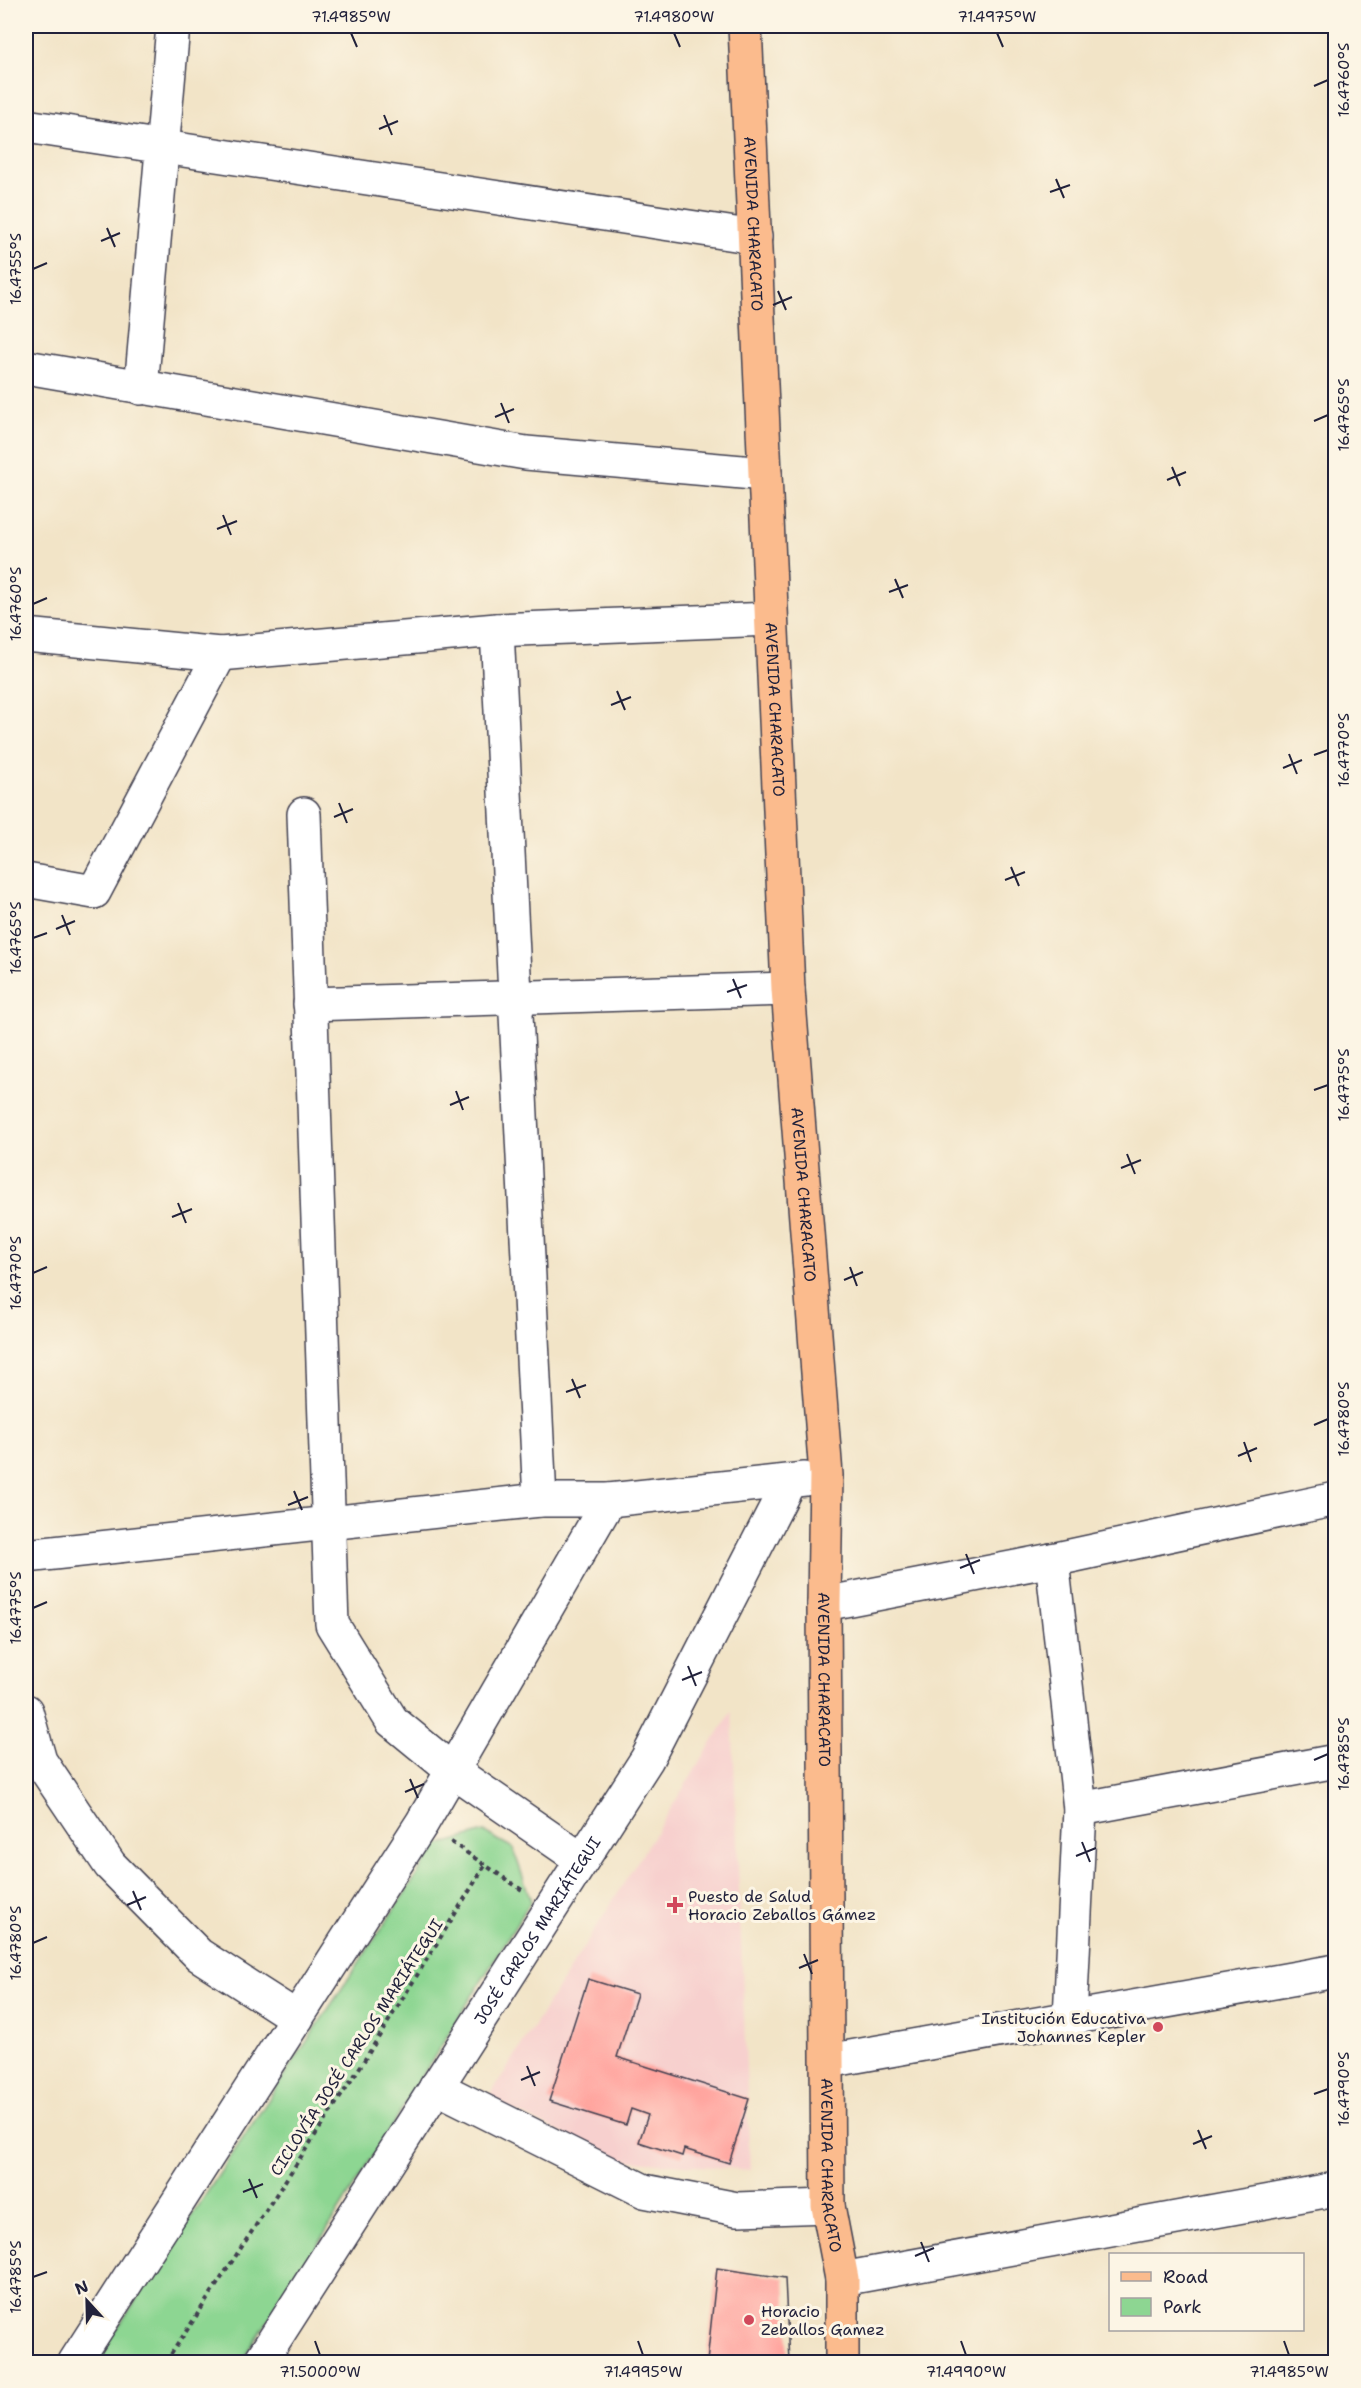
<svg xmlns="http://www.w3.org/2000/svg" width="1361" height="2388" viewBox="0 0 1361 2388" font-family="'Shantell Sans',sans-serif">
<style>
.built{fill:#f7d0ce}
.green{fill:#8dd692;stroke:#587c66;stroke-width:1.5}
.building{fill:#ffa39d}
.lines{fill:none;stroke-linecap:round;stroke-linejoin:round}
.minor-casing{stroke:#413f50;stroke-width:36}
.major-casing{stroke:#413f50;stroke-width:36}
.path{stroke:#413f50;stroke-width:4;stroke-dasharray:4.5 4.5;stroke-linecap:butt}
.minor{stroke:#fff;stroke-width:33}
.major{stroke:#fbbb8d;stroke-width:33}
.ticks{fill:none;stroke:#22223b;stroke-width:2}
.poi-dot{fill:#d1495b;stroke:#fcf5e5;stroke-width:2}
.labels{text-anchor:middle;stroke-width:6;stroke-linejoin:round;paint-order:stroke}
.street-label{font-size:16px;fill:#22223b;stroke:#fcf5e5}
.poi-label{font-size:16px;fill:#22223b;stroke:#fcf5e5;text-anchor:start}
.neatline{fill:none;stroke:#22223b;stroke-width:2}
.ticks-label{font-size:15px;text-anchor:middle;fill:#22223b}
</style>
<rect width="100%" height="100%" fill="#fcf5e5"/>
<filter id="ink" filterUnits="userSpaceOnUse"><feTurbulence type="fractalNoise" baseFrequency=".0167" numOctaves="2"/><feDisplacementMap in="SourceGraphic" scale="12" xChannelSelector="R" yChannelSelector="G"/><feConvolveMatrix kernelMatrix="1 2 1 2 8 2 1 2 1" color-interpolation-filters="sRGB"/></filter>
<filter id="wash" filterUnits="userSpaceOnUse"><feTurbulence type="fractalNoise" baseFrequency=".008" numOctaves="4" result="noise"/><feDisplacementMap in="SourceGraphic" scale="24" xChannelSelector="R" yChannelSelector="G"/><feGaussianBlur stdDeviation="1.35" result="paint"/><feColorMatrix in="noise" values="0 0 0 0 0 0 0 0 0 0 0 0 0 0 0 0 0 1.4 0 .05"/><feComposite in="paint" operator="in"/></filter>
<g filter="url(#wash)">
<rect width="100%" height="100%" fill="#f2e4c7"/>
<path class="built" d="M732 1711 750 2170 620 2160 488 2099Z"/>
<path class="green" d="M484 1832 513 1848 531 1901 312 2254 241 2362H95L436 1846Z"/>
<g id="blocks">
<path class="building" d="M588 1979 637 1994 617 2057 749 2099 729 2163 684 2149 682 2156 639 2142 648 2115 631 2109 626 2125 549 2101Z
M717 2268 785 2278 789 2362H707Z"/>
</g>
</g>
<g filter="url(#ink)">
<use href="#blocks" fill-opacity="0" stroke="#413f50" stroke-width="1.5"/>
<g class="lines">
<g class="minor-casing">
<g id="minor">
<path d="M26 126 755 237"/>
<path d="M26 367 526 453 765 474"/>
<path d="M141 388 173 26"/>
<path d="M497 630 540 1500"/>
<path d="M26 635 220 654 497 630 771 619"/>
<path d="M304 814 332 1624 392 1721 453 1771 582 1860"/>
<path d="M26 880 94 892 220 654"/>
<path d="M310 1004 788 989"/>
<path d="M26 1556 540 1500H609L805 1479"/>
<path d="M1052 1560 1080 1809 1070 2018"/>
<path d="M824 1604 1052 1560 1336 1499"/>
<path d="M26 1711 40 1761 110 1865 199 1955 297 2018"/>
<path d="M1080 1809 1336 1761"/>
<path d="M828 2061 1336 1971"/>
<path d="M436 2087 644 2191 737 2209 828 2206"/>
<path d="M842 2279 1336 2189"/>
<path d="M75 2362 422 1823 609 1500"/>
<path id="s1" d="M260 2362 647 1759 789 1482"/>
</g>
</g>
<g class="major-casing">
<g id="major">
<path id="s2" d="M745 26 788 989 826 1475 824 1604 828 2206 842 2279V2362"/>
</g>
</g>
<path class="path" d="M451 1842 522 1890
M166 2362 362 2064 486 1864"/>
<use href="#minor" class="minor"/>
<use href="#major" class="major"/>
</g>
</g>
<path class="ticks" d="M351 33 357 47M674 33 680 47M997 33 1003 47M1314 86 1328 80M384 115 392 135M379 129 398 121M1056 179 1064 198M1050 192 1070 185M107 228 115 247M101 241 120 233M33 269 47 263M778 291 786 310M773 305 792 297M501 403 509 423M495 417 514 409M1314 421 1328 415M1172 467 1180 486M1167 480 1186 472M223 515 231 535M217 529 237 521M895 579 903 598M889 592 908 585M33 604 47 598M617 691 625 710M611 705 631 697M1289 754 1297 774M1314 755 1328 750M1283 768 1302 760M339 803 347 823M334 817 353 809M1011 867 1019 886M1005 880 1025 872M62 915 70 935M56 929 75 921M33 938 47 933M733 979 741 998M727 992 747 985M1314 1090 1328 1085M456 1091 463 1110M450 1105 469 1097M1127 1154 1135 1174M1121 1168 1141 1160M178 1203 186 1223M172 1217 192 1209M850 1267 857 1286M33 1273 47 1267M844 1280 863 1272M572 1379 580 1398M566 1392 586 1385M1314 1425 1328 1419M1244 1442 1251 1462M1238 1456 1257 1448M294 1491 302 1510M288 1505 308 1497M966 1554 974 1574M960 1568 980 1560M33 1608 47 1602M688 1666 696 1686M682 1680 702 1672M1314 1760 1328 1754M410 1779 418 1798M405 1792 424 1784M1082 1842 1090 1862M1076 1856 1096 1848M133 1891 141 1910M127 1905 146 1897M33 1943 47 1937M804 1954 812 1974M799 1968 818 1960M527 2066 535 2086M521 2080 540 2072M1314 2094 1328 2089M1198 2130 1206 2149M1193 2144 1212 2136M249 2179 257 2198M243 2192 263 2184M921 2242 929 2262M915 2256 934 2248M33 2277 47 2272M315 2341 320 2355M638 2341 643 2355M961 2341 966 2355M1284 2341 1289 2355"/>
<g class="poi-dot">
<path d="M672 1896h6v6h6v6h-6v6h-6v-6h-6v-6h6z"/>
<circle cx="1158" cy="2027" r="6"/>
<circle cx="749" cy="2320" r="6"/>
</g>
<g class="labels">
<g class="street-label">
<text dy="6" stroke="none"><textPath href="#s2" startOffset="198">AVENIDA CHARACATO</textPath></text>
<text dy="6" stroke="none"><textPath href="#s2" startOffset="684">AVENIDA CHARACATO</textPath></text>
<text dy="6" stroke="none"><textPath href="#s2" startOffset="1170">AVENIDA CHARACATO</textPath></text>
<text dy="6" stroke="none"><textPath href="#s2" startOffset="1656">AVENIDA CHARACATO</textPath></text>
<text dy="6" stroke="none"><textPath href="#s1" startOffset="513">JOSÉ CARLOS MARIÁTEGUI</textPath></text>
<text transform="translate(356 2047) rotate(-57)" y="6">CICLOVÍA JOSÉ CARLOS MARIÁTEGUI</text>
<text dy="6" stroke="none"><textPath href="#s2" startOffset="2142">AVENIDA CHARACATO</textPath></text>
</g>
<g class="poi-label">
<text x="688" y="1902">Puesto de Salud<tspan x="688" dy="18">Horacio Zeballos Gámez</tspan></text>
<text x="1146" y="2024" text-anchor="end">Institución Educativa<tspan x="1146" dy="18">Johannes Kepler</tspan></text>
<text x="761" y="2317">Horacio<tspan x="761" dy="18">Zeballos Gamez</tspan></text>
</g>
</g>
<rect width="1361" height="2388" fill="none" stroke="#fcf5e5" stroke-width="66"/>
<rect x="1109" y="2253" width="195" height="78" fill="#fcf5e5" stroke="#a5a1a1" stroke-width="1.5"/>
<rect x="1121" y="2272" width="30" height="9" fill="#fbbb8d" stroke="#a5a1a1" stroke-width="1.5"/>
<text x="1163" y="2283" font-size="18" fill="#22223b">Road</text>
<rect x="1121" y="2298" width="30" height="18" fill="#8dd692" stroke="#a5a1a1" stroke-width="1.5"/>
<text x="1163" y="2313" font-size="18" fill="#22223b">Park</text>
<g transform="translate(87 2301) rotate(338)" stroke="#fcf5e5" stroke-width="4.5" paint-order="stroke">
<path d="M0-4.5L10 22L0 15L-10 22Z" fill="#22223b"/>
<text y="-9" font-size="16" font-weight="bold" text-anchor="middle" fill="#22223b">N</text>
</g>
<rect x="33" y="33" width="1295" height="2322" class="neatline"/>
<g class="ticks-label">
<text x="351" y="22">71.4985°W</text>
<text x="674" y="22">71.4980°W</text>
<text x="997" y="22">71.4975°W</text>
<text transform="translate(1344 80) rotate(-90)" y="5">16.4760°S</text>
<text transform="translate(16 269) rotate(-90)" y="5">16.4755°S</text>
<text transform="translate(1344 415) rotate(-90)" y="5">16.4765°S</text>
<text transform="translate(16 604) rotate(-90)" y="5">16.4760°S</text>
<text transform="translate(1344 750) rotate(-90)" y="5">16.4770°S</text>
<text transform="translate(16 938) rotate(-90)" y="5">16.4765°S</text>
<text transform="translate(1344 1085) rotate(-90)" y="5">16.4775°S</text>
<text transform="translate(16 1273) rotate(-90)" y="5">16.4770°S</text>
<text transform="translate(1344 1419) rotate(-90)" y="5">16.4780°S</text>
<text transform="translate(16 1608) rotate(-90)" y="5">16.4775°S</text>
<text transform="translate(1344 1754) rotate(-90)" y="5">16.4785°S</text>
<text transform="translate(16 1943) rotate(-90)" y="5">16.4780°S</text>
<text transform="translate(1344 2089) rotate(-90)" y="5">16.4790°S</text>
<text transform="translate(16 2277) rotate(-90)" y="5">16.4785°S</text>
<text x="320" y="2377">71.5000°W</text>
<text x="643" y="2377">71.4995°W</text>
<text x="966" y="2377">71.4990°W</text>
<text x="1289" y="2377">71.4985°W</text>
</g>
</svg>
